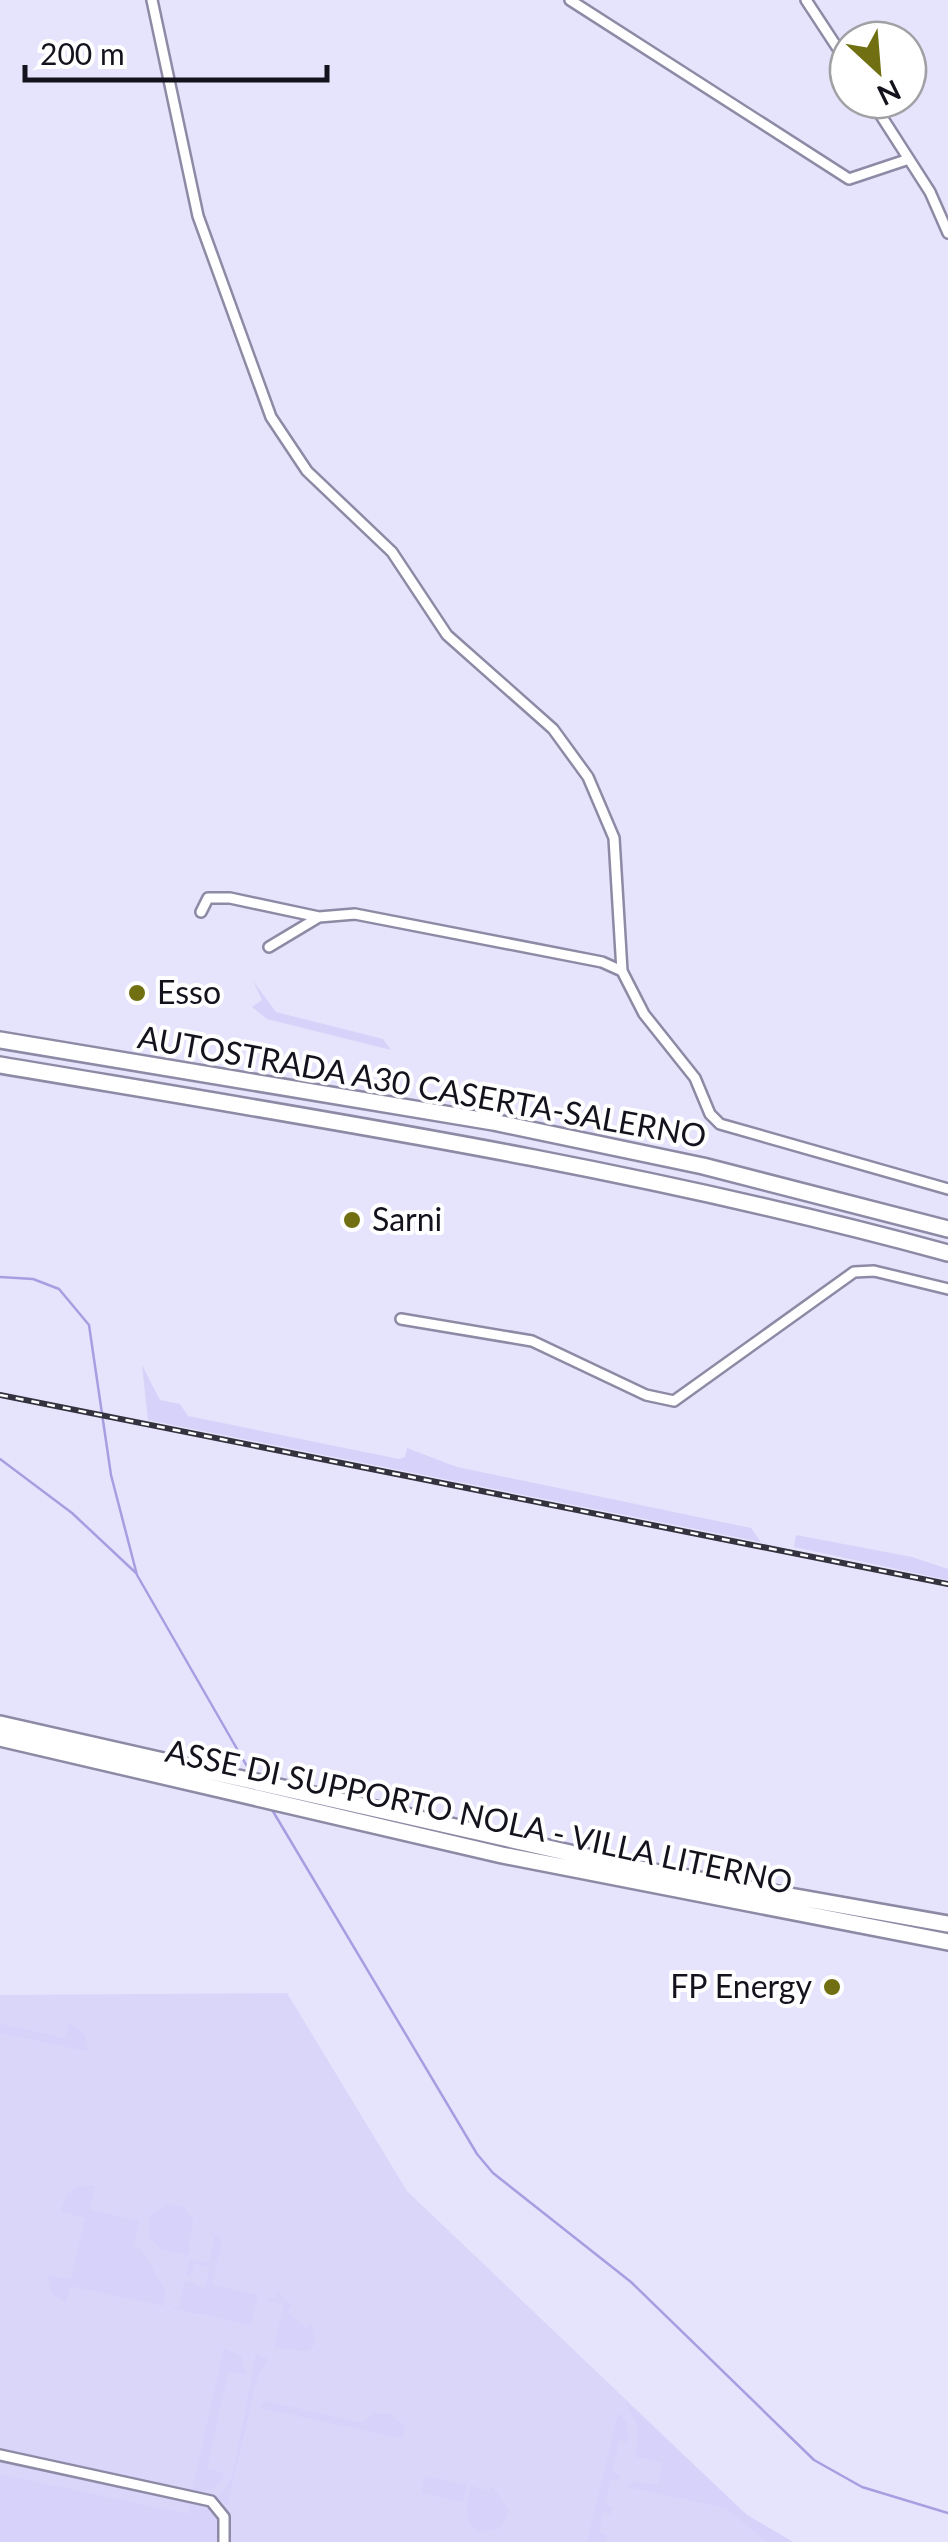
<svg xmlns="http://www.w3.org/2000/svg" width="948" height="2542" viewBox="0 0 948 2542" font-family="Lato,sans-serif">
<style>
.built{fill:#d9d6fa}
.green{fill:#d6d2fa}
.lines{fill:none;stroke-linecap:round;stroke-linejoin:round}
.stream{stroke:#a79ee2;stroke-width:2.5}
.street-casing{stroke:#8d8aa5;stroke-width:14}
.highway-casing{stroke:#8d8aa5;stroke-width:20}
.street{stroke:#fff;stroke-width:9}
.highway{stroke:#fff;stroke-width:15}
.rail-casing{stroke:#34323f;stroke-width:6}
.rail{stroke:#fff;stroke-width:2.5;stroke-dasharray:8;stroke-linecap:butt}
.poi-dot{fill:#707013;stroke:#fff;stroke-width:4}
.labels{text-anchor:middle;stroke-width:8;stroke-linejoin:round;paint-order:stroke}
.poi-label{font-size:32px;fill:#14131d;stroke:#fff;text-anchor:start}
.street-label{font-size:32px;fill:#14131d;stroke:#fff}
</style>
<rect width="100%" height="100%" fill="#e6e4fc"/>
<path class="built" d="M287 1993 407 2191 747 2515 793 2542H0V1995Z"/>
<path class="green" d="M253 981 276 1012 383 1039 391 1050 267 1019 252 1007 262 1000Z
M142 1365 160 1400 180 1404 188 1416 399 1459 405 1457 407 1448 457 1467 751 1528 761 1542 148 1420Z
M796 1535 912 1557 948 1569V1580L794 1547Z
M69 2023 85 2035 87 2051 0 2033V2024L65 2038Z
M90 2185 95 2186 90 2210 139 2221 133 2248 141 2249 166 2292 163 2306 70 2286 66 2303 52 2293 48 2275 71 2279 85 2218 61 2212 66 2196 75 2188Z
M168 2204 183 2207 193 2219 188 2255 160 2249 149 2237 150 2216Z
M211 2232 222 2241 212 2285 258 2295 251 2325 171 2308 179 2307 185 2280 205 2289 210 2267 194 2263 190 2277 186 2276 190 2260 209 2263 214 2239Z
M277 2292 292 2305 287 2311 306 2328 311 2323 316 2343 308 2351 274 2348 284 2304 264 2300 275 2298Z
M224 2348 241 2356 246 2375 228 2372 207 2469 225 2473C219 2488 208 2494 192 2490Z
M256 2354 268 2359 258 2376 227 2506 218 2497 232 2479Z
M266 2401 362 2423 374 2413H389L404 2426V2439L264 2409 261 2405Z
M626 2402 747 2515 793 2542H767L726 2508 627 2487 634 2481 658 2485 663 2463 636 2457 638 2427Z
M618 2413C628 2420 629 2430 627 2442L619 2441 612 2472 620 2475 619 2480 611 2479 605 2505 613 2507 611 2514 603 2513 599 2532 606 2535 605 2542H587Z
M0 2474 188 2514 191 2503 210 2509 219 2519V2542H0Z
M425 2476 467 2485 463 2502 421 2493Z
M471 2486 489 2491 493 2487 509 2511 501 2528 480 2532C462 2521 466 2504 471 2486Z"/>
<g class="lines">
<path class="stream" d="M0 1277 33 1279 59 1289 89 1325 111 1475 137 1575 252 1775
M0 1459 72 1513 136 1573
M271 1808 477 2154 493 2173 631 2282 814 2460 862 2487 948 2513"/>
<g class="street-casing">
<path id="street" d="M152 0 198 216 271 417 307 471 392 552 447 635 553 729 588 777 614 838 622 971
M570 0 849 179 909 159
M806 0 848 64
M871 100 930 192 948 233
M201 912 208 898H230L319 917 269 947
M319 917 355 914 602 962 622 971 644 1014 695 1078 710 1114 720 1124 948 1189
M401 1319 532 1341 646 1395 674 1401 854 1272 874 1271 948 1289
M0 2455 211 2501 224 2517V2542"/>
</g>
<g class="highway-casing">
<path id="highway" d="M0 1040 493 1122 703 1166 948 1229
M0 1065C320 1119 634 1167 948 1253
M0 1724 654 1872 948 1924
M0 1738 502 1855 948 1942"/>
</g>
<use href="#street" class="street"/>
<use href="#highway" class="highway"/>
<g class="rail-casing">
<path id="rail" d="M0 1395 948 1584"/>
</g>
<use href="#rail" class="rail"/>
</g>
<g class="poi-dot">
<circle cx="137" cy="993" r="10"/>
<circle cx="352" cy="1220" r="10"/>
<circle cx="832" cy="1987" r="10"/>
</g>
<g class="labels">
<g class="poi-label">
<text x="157" y="1004">Esso</text>
<text x="372" y="1231">Sarni</text>
<text x="812" y="1998" text-anchor="end">FP Energy</text>
</g>
<g class="street-label">
<text transform="translate(422 1087) rotate(10)" y="11">AUTOSTRADA A30 CASERTA-SALERNO</text>
<text transform="translate(479 1817) rotate(12)" y="11">ASSE DI SUPPORTO NOLA - VILLA LITERNO</text>
</g>
</g>
<g transform="translate(878 70) rotate(154)"><circle r="48" fill="#ffffff" stroke="#a1a1a5" stroke-width="2.5"/>
<path d="M0-8L18 38L0 25L-18 38Z" fill="#707013"/>
<text y="-15" font-size="28" font-weight="bold" text-anchor="middle" fill="#14131d">N</text>
</g>
<path d="M25 65v15h302v-15" fill="none" stroke="#14131d" stroke-width="5"/>
<text x="40" y="65" font-size="30" fill="#14131d" stroke="#ffffff" stroke-width="8" paint-order="stroke">200 m</text>
</svg>
